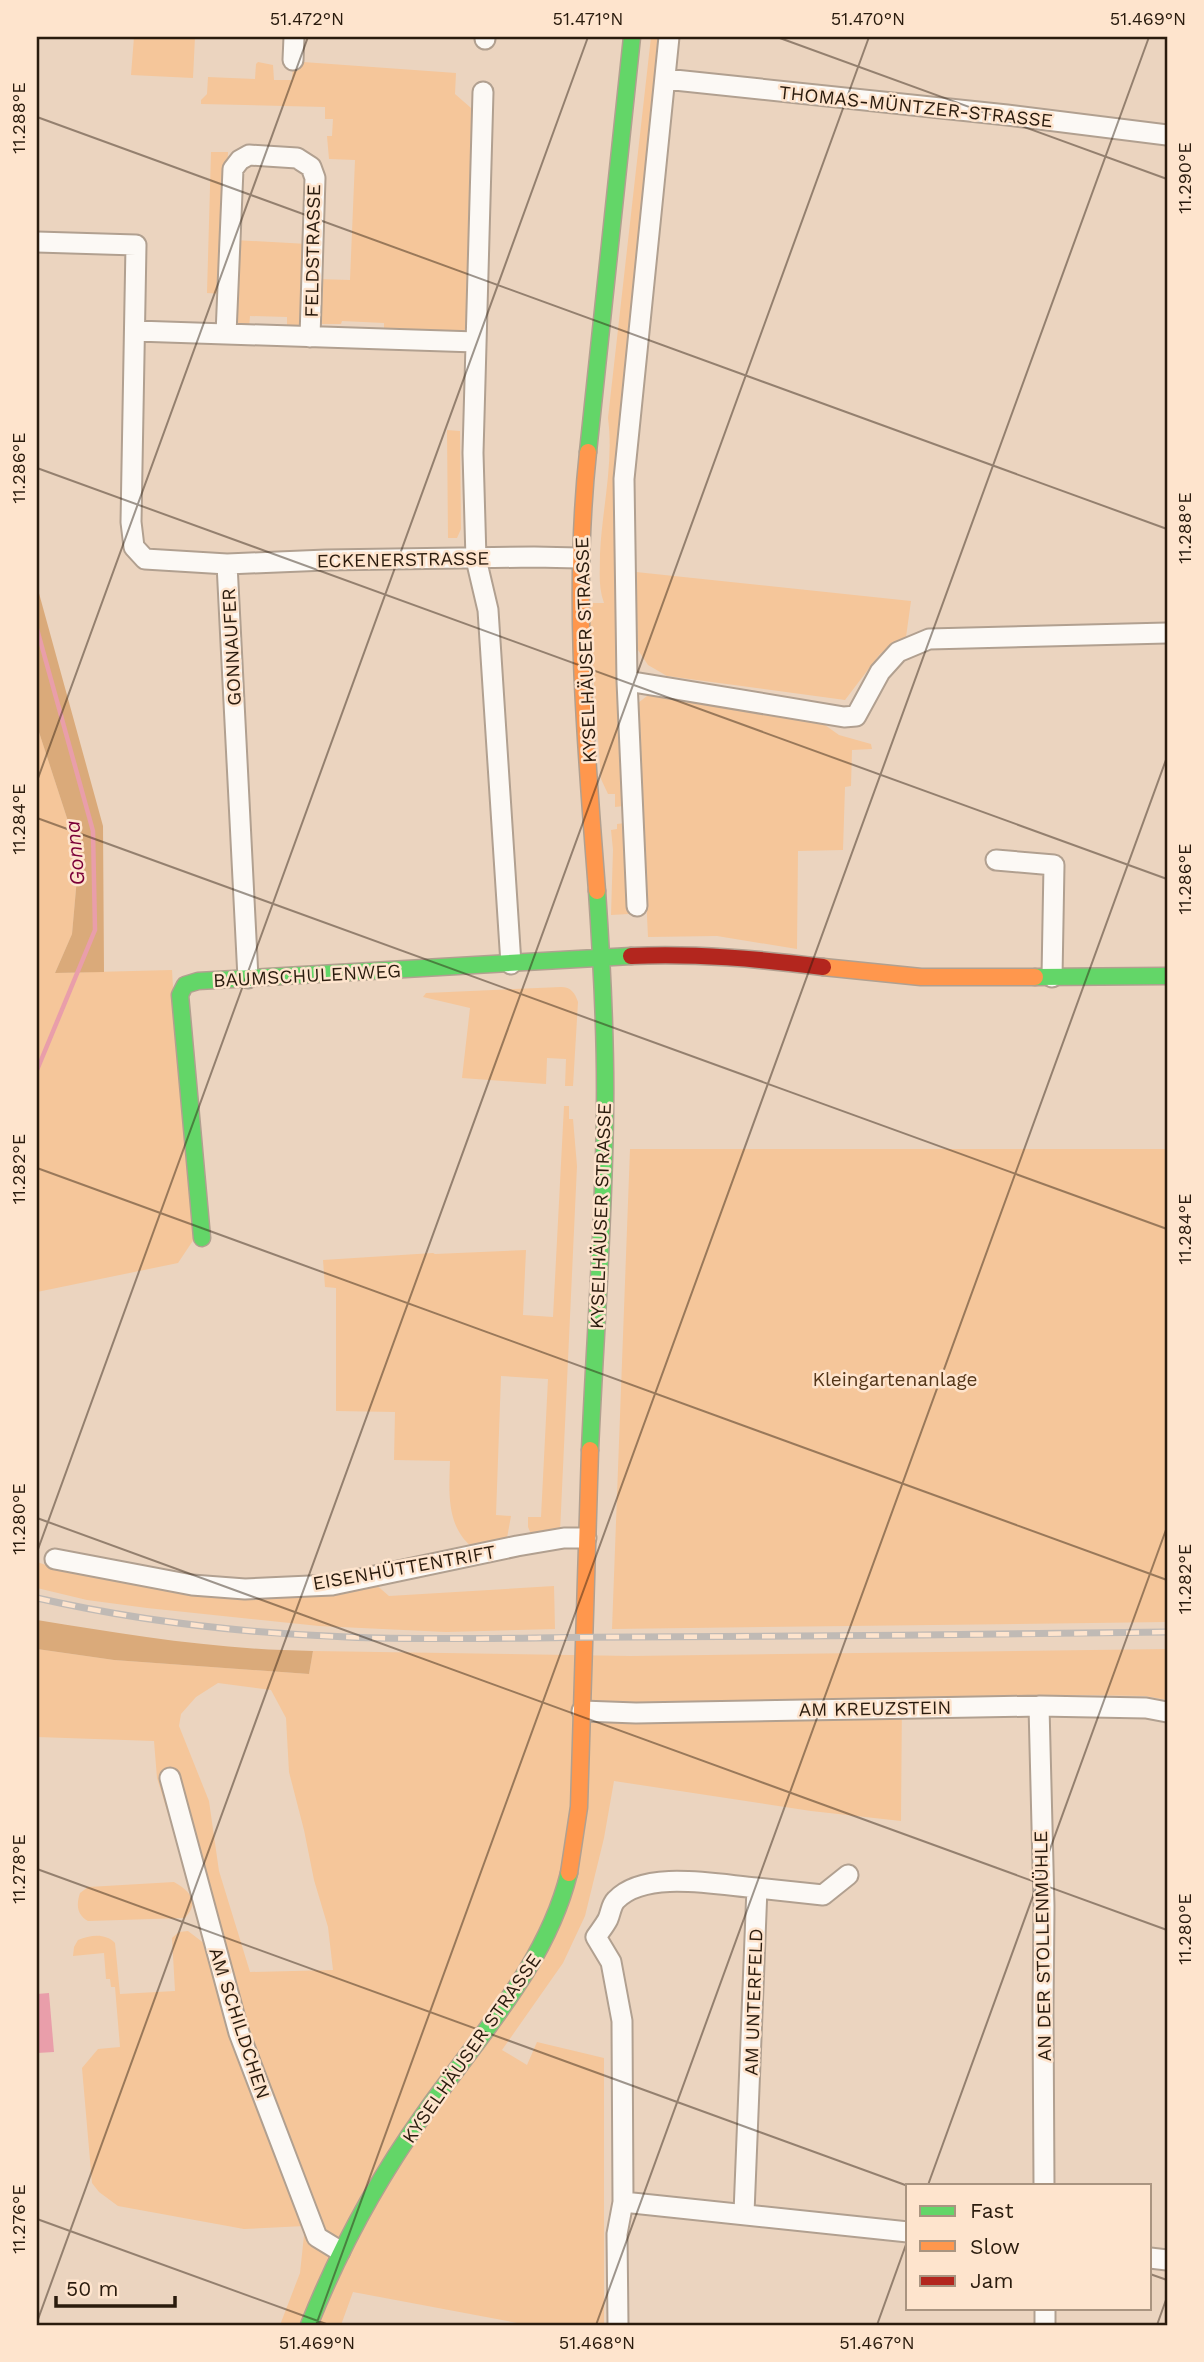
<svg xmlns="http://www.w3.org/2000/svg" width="1204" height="2362" viewBox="0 0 1204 2362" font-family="'Work Sans',sans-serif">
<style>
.green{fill:#f5c69a;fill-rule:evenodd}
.forest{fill:#daaa7a}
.water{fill:#e99eaa}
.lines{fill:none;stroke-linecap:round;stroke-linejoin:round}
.stream{stroke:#e99eaa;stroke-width:4.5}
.street-casing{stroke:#b1a090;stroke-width:23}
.fast-casing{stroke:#b1a090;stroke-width:19}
.slow-casing{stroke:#b1a090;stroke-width:19}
.jam-casing{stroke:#b1a090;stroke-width:19}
.street{stroke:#fcf9f5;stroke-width:19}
.fast{stroke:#63d668;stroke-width:16}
.slow{stroke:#ff974d;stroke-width:16}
.jam{stroke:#b3261e;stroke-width:16}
.rail-casing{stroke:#c0bab5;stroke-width:7}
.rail{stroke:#fee4cd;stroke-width:4.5;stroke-dasharray:13;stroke-linecap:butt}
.ticks{fill:none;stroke:#2a1b0d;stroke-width:2;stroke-opacity:0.45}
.labels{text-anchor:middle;stroke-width:5;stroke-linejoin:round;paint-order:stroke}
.street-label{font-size:19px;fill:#2a1b0d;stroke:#fee4cd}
.park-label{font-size:19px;fill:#533518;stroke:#fee4cd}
.water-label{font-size:21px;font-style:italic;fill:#7b0038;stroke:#fee4cd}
.neatline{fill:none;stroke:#2a1b0d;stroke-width:2.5}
.ticks-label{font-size:18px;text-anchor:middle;fill:#2a1b0d}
</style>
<rect width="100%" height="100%" fill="#ebd4bf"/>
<path class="green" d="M134 37H195L193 78 131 75Z
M651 37H659L617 448 615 492 624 806 615 807V794H608L601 779 588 603H604C598 587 600 571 600 554 602 509 614 463 608 418Z
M258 62 273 65 274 80H292L293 66 303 62 456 73 455 94 471 108 476 122 467 328 461 332 384 334V323L342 321 341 324H319L316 279 350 280 355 160 329 159 327 136H332L333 119H325V107L201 104V100L207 94 208 77 255 79 256 64Z
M211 152H228L223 294 207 293Z
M235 240 308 244 301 325 287 330V317L250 316 249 329 240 325 236 321Z
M447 430 460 431 461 529 457 538H448Z
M636 572 911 601 906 637 880 654 845 700 667 676 648 665 638 650Z
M648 691 818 720 839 735 871 744 872 749 852 750 851 786 845 787 843 850 798 851 797 949 717 936 648 937 637 708 638 703 647 696Z
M37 726 79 855 72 934 55 973 172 970 177 1056 196 1236 178 1263 37 1292Z
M625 823 629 914 611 915 613 850 611 830 617 829V824Z
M561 987C571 987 575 993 578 1002L573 1086H565L566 1059 547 1058 546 1084 462 1078 470 1008 423 997 426 993Z
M564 1106H569V1119H573L577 1166 560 1532 531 1534 528 1527V1517H541L548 1379 501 1376 496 1515 511 1516 507 1538 472 1547C446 1526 449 1491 450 1461L394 1460 395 1412 336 1411V1288L325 1287 323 1260 433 1253 435 1254 526 1250 523 1315 553 1317Z
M630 1149H1167V1622L612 1629Z
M37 1562 58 1569 245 1599 274 1597 374 1583 389 1596 554 1586 555 1629 446 1632 319 1626 147 1608 87 1600 37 1588Z
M37 1649 114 1660 309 1674 313 1651 631 1656 1167 1649V1700L1145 1696 1081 1695 902 1697 901 1821 811 1811 614 1781 604 1838 585 1916 563 1963 502 2050 527 2065 537 2042 604 2058V2325H528L353 2292 341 2325H280L300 2273 305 2226 244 2229 118 2206 99 2192 92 2183 82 2068 98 2049 120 2047 115 1987H111L110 1979H106L104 1953 73 1956 74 1947 78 1940C91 1935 105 1933 115 1943L120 1994 175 1991 172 1938 179 1932 188 1931 209 1947 157 1778 154 1741 37 1737ZM218 1683 271 1690 286 1718 289 1772 304 1830 314 1880 328 1927 333 1970 250 1972 219 1871 209 1801 179 1726 181 1714 196 1697Z
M174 1882C190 1891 200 1902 185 1918L88 1921C77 1915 76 1905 80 1893L88 1887Z"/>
<path class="forest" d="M37 586 103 826 104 972 55 973 72 934 79 855 37 726Z
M37 1620C129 1635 220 1650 313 1651L309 1674 114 1660 37 1649Z"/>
<path class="water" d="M49 1993 54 2052 37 2053V1994Z"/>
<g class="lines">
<path class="stream" d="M37 629 93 831 95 930 37 1070"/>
<g class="street-casing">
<path id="street" d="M485 39V37
M293 60 294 37
M665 79 1007 115 1167 135
M483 92 473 453 476 559 488 610 511 964
M37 242 136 245 131 522 134 547 145 559 227 564 248 978
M136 331 476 342
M226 334 233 169 240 160 249 155 297 158 311 167 315 178 310 337
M227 564 326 560 534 557 579 558
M627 681 844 717 856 716 880 672 898 652 929 639 1167 633
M996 860 1054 865 1052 977
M637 906 627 681 624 479 669 37
M55 1559 192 1585 245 1589 332 1585 517 1546 564 1538H586
M1039 1706 1044 1906 1043 2010 1044 2185
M582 1711 636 1713 1039 1706 1146 1708 1167 1712
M170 1778 239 2033 317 2237 340 2251
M623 2202 908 2232
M744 2213 757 1888 823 1895 848 1875
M1150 2258 1167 2260
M1045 2308V2325
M618 2325 617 2234 623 2202 622 2021 611 1962 596 1937C600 1931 605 1925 608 1919 611 1912 611 1905 616 1900 645 1869 719 1885 757 1888"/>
</g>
<g class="fast-casing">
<path id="fast" d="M588 452 632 37
M1035 977 1167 976
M202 1238 180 995 185 985 198 981 631 956
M590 1450C595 1337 604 1223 605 1110 606 1037 602 964 597 891
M309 2325C339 2250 377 2180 424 2114 477 2038 546 1966 569 1873"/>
</g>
<g class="slow-casing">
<path id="slow" d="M588 452C572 598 586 745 597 891
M823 967 921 977H1035
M569 1873 579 1807 590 1450"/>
</g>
<g class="jam-casing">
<path id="jam" d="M631 956C696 953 759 959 823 967"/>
</g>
<use href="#street" class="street"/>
<use href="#fast" class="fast"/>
<use href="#slow" class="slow"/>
<use href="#jam" class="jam"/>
<g class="rail-casing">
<path id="rail" d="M37 1598C138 1621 243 1633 347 1637 442 1641 537 1637 632 1637 810 1636 989 1635 1167 1632"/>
</g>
<use href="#rail" class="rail"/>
</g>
<path class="ticks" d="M777 37 1167 179M37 117 1167 529M37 468 1167 879M37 781 308 37M37 818 1167 1229M37 1168 1167 1580M37 1518 1167 1930M37 1552 588 37M37 1869 908 2186M928 2185 1167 1527M37 2219 329 2325M1150 2274 1167 2280M37 2322 869 37M316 2325 1149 37M596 2325 1167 757M877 2325 908 2239M1157 2325 1167 2297"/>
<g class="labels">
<g class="street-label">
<text transform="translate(916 106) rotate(6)" y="7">THOMAS-MÜNTZER-STRASSE</text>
<text transform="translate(312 251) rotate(-89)" y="7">FELDSTRASSE</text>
<text transform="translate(403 559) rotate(-1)" y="7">ECKENERSTRASSE</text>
<text transform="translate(231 647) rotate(-93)" y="7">GONNAUFER</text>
<text transform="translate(585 650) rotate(-92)" y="7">KYSELHÄUSER STRASSE</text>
<text transform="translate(307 975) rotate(-3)" y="7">BAUMSCHULENWEG</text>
<text transform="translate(600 1216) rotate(-88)" y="7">KYSELHÄUSER STRASSE</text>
<text transform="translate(404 1567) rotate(-10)" y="7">EISENHÜTTENTRIFT</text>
<text transform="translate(875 1708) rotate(-1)" y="7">AM KREUZSTEIN</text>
<text transform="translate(1042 1946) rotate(-91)" y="7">AN DER STOLLENMÜHLE</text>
<text transform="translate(753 2002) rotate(-88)" y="7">AM UNTERFELD</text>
<text transform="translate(240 2023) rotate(72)" y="7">AM SCHILDCHEN</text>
<text transform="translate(471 2048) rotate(-55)" y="7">KYSELHÄUSER STRASSE</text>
</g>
<g class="park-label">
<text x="895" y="1386">Kleingartenanlage</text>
</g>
<g class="water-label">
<text transform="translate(75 853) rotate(-95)" y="7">Gonna</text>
</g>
</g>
<rect width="1204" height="2362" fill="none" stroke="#fee4cd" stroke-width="77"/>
<rect x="906" y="2184" width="245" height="126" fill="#fee4cd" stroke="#a99480" stroke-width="2"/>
<rect x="920" y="2206" width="35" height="10" fill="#63d668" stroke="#a99480" stroke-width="2"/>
<text x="970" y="2218" font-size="21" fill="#2a1b0d">Fast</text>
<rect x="920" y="2241" width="35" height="10" fill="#ff974d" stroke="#a99480" stroke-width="2"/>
<text x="970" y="2254" font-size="21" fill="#2a1b0d">Slow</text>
<rect x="920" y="2276" width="35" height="10" fill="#b3261e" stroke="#a99480" stroke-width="2"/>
<text x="970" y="2288" font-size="21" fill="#2a1b0d">Jam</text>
<path d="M56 2296v10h119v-10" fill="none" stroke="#2a1b0d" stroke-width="3.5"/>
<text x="66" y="2296" font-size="21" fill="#2a1b0d" stroke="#fee4cd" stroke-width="5" paint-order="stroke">50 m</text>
<rect x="38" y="38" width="1128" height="2286" class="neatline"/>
<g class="ticks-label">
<text x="307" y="25">51.472°N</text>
<text x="588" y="25">51.471°N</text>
<text x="868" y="25">51.470°N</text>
<text x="1148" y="25">51.469°N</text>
<text transform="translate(19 118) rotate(-90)" y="6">11.288°E</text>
<text transform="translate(1185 178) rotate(-90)" y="6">11.290°E</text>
<text transform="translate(19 468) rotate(-90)" y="6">11.286°E</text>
<text transform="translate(1185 528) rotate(-90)" y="6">11.288°E</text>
<text transform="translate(19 819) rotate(-90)" y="6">11.284°E</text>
<text transform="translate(1185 879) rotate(-90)" y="6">11.286°E</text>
<text transform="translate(19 1169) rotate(-90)" y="6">11.282°E</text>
<text transform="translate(1185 1229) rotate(-90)" y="6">11.284°E</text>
<text transform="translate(19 1519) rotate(-90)" y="6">11.280°E</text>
<text transform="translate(1185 1579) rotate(-90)" y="6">11.282°E</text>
<text transform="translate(19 1869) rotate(-90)" y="6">11.278°E</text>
<text transform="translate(1185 1929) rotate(-90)" y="6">11.280°E</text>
<text transform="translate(19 2219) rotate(-90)" y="6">11.276°E</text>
<text x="317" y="2349">51.469°N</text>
<text x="597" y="2349">51.468°N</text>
<text x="877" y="2349">51.467°N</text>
</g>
</svg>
